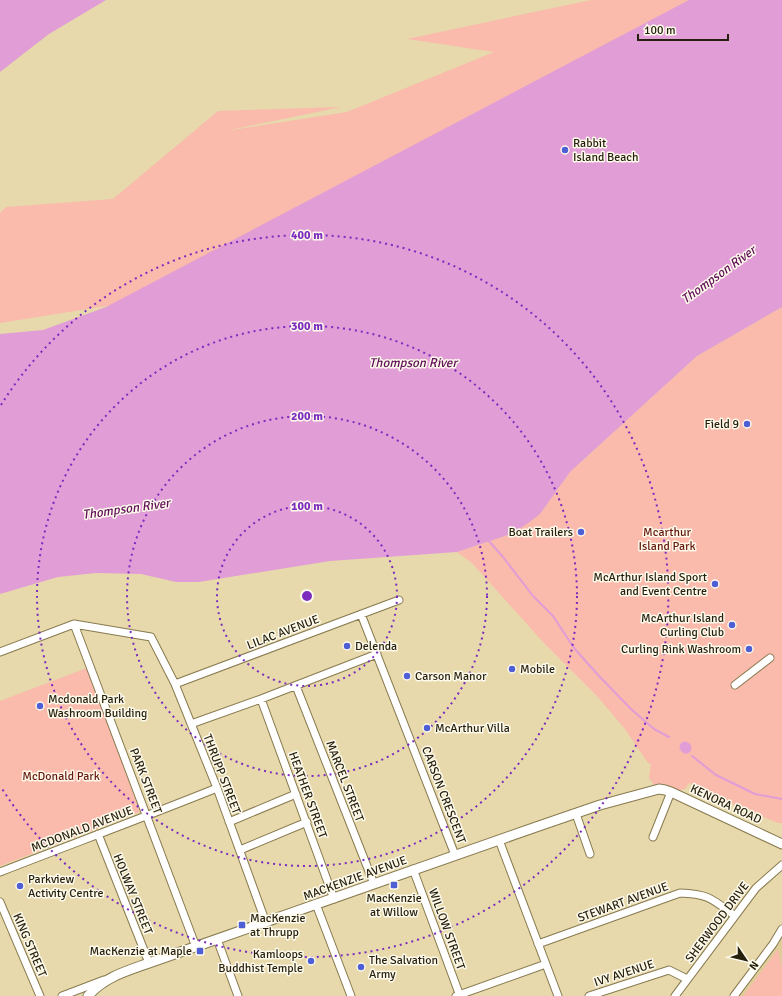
<svg xmlns="http://www.w3.org/2000/svg" width="782" height="996" viewBox="0 0 782 996" font-family="Signika,sans-serif">
<style>
.built{fill:#dfcd99}
.green{fill:#fabaac}
.water{fill:#e19dd6}
.lines{fill:none;stroke-linecap:round;stroke-linejoin:round}
.stream{stroke:#e19dd6;stroke-width:2}
.river{stroke:#e19dd6;stroke-width:11}
.street-casing{stroke:#887a4f;stroke-width:9}
.secondary-casing{stroke:#887a4f;stroke-width:11}
.street{stroke:#fff;stroke-width:7}
.secondary{stroke:#fff;stroke-width:9}
.ring{fill:none;stroke:#7b2cbf;stroke-width:2;stroke-dasharray:2 4}
.poi-dot{fill:#4e5fd5;stroke:#fefaec;stroke-width:1.5}
.labels{text-anchor:middle;stroke-width:3;stroke-linejoin:round;paint-order:stroke}
.poi-label{font-size:12px;fill:#251f0d;stroke:#fefaec;text-anchor:start}
.park-label{font-size:12px;fill:#65190c;stroke:#fefaec}
.street-label{font-size:12px;fill:#251f0d;stroke:#fefaec}
.water-label{font-size:13px;font-style:italic;fill:#5f0f57;stroke:#fefaec}
.centre{fill:#7b2cbf;stroke:#fefaec;stroke-width:2}
.ring-label{font-size:12px;text-anchor:middle;font-weight:bold;fill:#7b2cbf;stroke:#fefaec;stroke-width:3;stroke-linejoin:round;paint-order:stroke}
</style>
<rect width="100%" height="100%" fill="#e7d9ab"/>
<path class="built" d="M782 934V996H739Z"/>
<path class="green" d="M591 0H705L219 288 0 323V213L6 207 113 199 218 111 341 107 225 131 347 112 494 52 407 39Z
M782 307V823H778L758 815 750 809 717 800 689 783 685 789 662 795 649 778 651 764 648 763 625 729 597 696 544 643 472 563 457 552 508 535 540 514 570 472 697 356Z
M87 668 140 812 0 866V701Z
M778 949 782 968V996H743Z"/>
<path class="water" d="M0 0H106L49 34 0 72Z
M689 0H782V307L697 356 570 472 540 514 524 526 508 535 457 552 330 561 199 582H176L141 574 96 573 58 577 0 594V334L43 330 106 307Z"/>
<g class="lines">
<path class="stream" d="M487 539 503 557 533 596 553 616 574 648 598 675 631 709 654 729 669 737
M692 756 716 775 755 794 782 799"/>
<path class="river" d="M685 747 686 748"/>
<g class="street-casing">
<path id="street" d="M361 614 455 855
M74 624 196 947
M0 652 74 624 151 637 175 684 217 788 266 923
M175 684 399 600
M735 685 770 658
M296 686 374 884
M261 699 334 899
M191 724 261 699 377 654
M576 814 590 854
M229 822 296 794
M98 834 149 963
M653 837 671 792
M499 840 558 996
M240 850 307 822
M413 869 460 996
M0 872C72 844 145 817 217 788
M0 902 40 996
M316 904 351 996
M217 939 238 996
M538 944 680 893C709 894 712 899 735 916
M62 996 104 980
M456 996 546 964
M589 996 669 970 687 979
M675 996 756 888 782 865
M734 996 773 944 782 929"/>
</g>
<g class="secondary-casing">
<path id="secondary" d="M88 996C104 977 127 971 149 963L536 827 600 805 659 789 665 790 671 792 782 844"/>
</g>
<use href="#street" class="street"/>
<use href="#secondary" class="secondary"/>
</g>
<g class="ring">
<circle cx="307" cy="596" r="90"/>
<circle cx="307" cy="596" r="180"/>
<circle cx="307" cy="596" r="270"/>
<path d="M1 405A361 361 0 1 1 1 787"/>
</g>
<g class="poi-dot">
<circle cx="565" cy="150" r="4"/>
<circle cx="747" cy="424" r="4"/>
<circle cx="581" cy="532" r="4"/>
<circle cx="715" cy="584" r="4"/>
<circle cx="732" cy="625" r="4"/>
<circle cx="347" cy="646" r="4"/>
<circle cx="749" cy="649" r="4"/>
<circle cx="512" cy="669" r="4"/>
<circle cx="407" cy="676" r="4"/>
<circle cx="40" cy="706" r="4"/>
<circle cx="427" cy="728" r="4"/>
<rect x="390" y="881" width="8" height="8" rx="2"/>
<circle cx="20" cy="886" r="4"/>
<rect x="238" y="921" width="8" height="8" rx="2"/>
<rect x="196" y="947" width="8" height="8" rx="2"/>
<circle cx="311" cy="961" r="4"/>
<circle cx="361" cy="967" r="4"/>
</g>
<g class="labels">
<g class="poi-label">
<text x="573" y="147">Rabbit<tspan x="573" dy="14">Island Beach</tspan></text>
<text x="739" y="428" text-anchor="end">Field 9</text>
<text x="573" y="536" text-anchor="end">Boat Trailers</text>
<text x="707" y="581" text-anchor="end">McArthur Island Sport<tspan x="707" dy="14">and Event Centre</tspan></text>
<text x="724" y="622" text-anchor="end">McArthur Island<tspan x="724" dy="14">Curling Club</tspan></text>
<text x="355" y="650">Delenda</text>
<text x="741" y="653" text-anchor="end">Curling Rink Washroom</text>
<text x="520" y="673">Mobile</text>
<text x="415" y="680">Carson Manor</text>
<text x="48" y="703">Mcdonald Park<tspan x="48" dy="14">Washroom Building</tspan></text>
<text x="435" y="732">McArthur Villa</text>
<text x="28" y="883">Parkview<tspan x="28" dy="14">Activity Centre</tspan></text>
<text x="394" y="902" text-anchor="middle">MacKenzie<tspan x="394" dy="14">at Willow</tspan></text>
<text x="250" y="922">MacKenzie<tspan x="250" dy="14">at Thrupp</tspan></text>
<text x="192" y="955" text-anchor="end">MacKenzie at Maple</text>
<text x="303" y="958" text-anchor="end">Kamloops<tspan x="303" dy="14">Buddhist Temple</tspan></text>
<text x="369" y="964">The Salvation<tspan x="369" dy="14">Army</tspan></text>
</g>
<g class="park-label">
<text x="667" y="536">Mcarthur<tspan x="667" dy="14">Island Park</tspan></text>
<text x="61" y="780">McDonald Park</text>
</g>
<g class="street-label">
<text transform="translate(283 632) rotate(-21)" y="4">LILAC AVENUE</text>
<text transform="translate(222 774) rotate(69)" y="4">THRUPP STREET</text>
<text transform="translate(146 781) rotate(69)" y="4">PARK STREET</text>
<text transform="translate(345 781) rotate(69)" y="4">MARCEL STREET</text>
<text transform="translate(308 795) rotate(70)" y="4">HEATHER STREET</text>
<text transform="translate(444 795) rotate(69)" y="4">CARSON CRESCENT</text>
<text transform="translate(726 804) rotate(25)" y="4">KENORA ROAD</text>
<text transform="translate(82 829) rotate(-21)" y="4">MCDONALD AVENUE</text>
<text transform="translate(355 878) rotate(-20)" y="4">MACKENZIE AVENUE</text>
<text transform="translate(133 894) rotate(68)" y="4">HOLWAY STREET</text>
<text transform="translate(623 902) rotate(-20)" y="4">STEWART AVENUE</text>
<text transform="translate(717 922) rotate(-53)" y="4">SHERWOOD DRIVE</text>
<text transform="translate(447 929) rotate(70)" y="4">WILLOW STREET</text>
<text transform="translate(30 945) rotate(67)" y="4">KING STREET</text>
<text transform="translate(624 973) rotate(-18)" y="4">IVY AVENUE</text>
</g>
<g class="water-label">
<text transform="translate(718 274) rotate(-36)" y="5">Thompson River</text>
<text x="413" y="367">Thompson River</text>
<text transform="translate(126 508) rotate(-8)" y="5">Thompson River</text>
</g>
</g>
<circle cx="307" cy="596" r="6" class="centre"/>
<g class="ring-label">
<text x="307" y="239">400 m</text>
<text x="307" y="330">300 m</text>
<text x="307" y="420">200 m</text>
<text x="307" y="510">100 m</text>
</g>
<g transform="translate(746 960) rotate(125)" stroke="#fefaec" stroke-width="3" paint-order="stroke">
<path d="M0-3L7 15L0 10L-7 15Z" fill="#251f0d"/>
<text y="-6" font-size="11" font-weight="bold" text-anchor="middle" fill="#251f0d">N</text>
</g>
<path d="M638 34v6h90v-6" fill="none" stroke="#251f0d" stroke-width="2"/>
<text x="644" y="34" font-size="12" fill="#251f0d" stroke="#fefaec" stroke-width="3" paint-order="stroke">100 m</text>
</svg>
